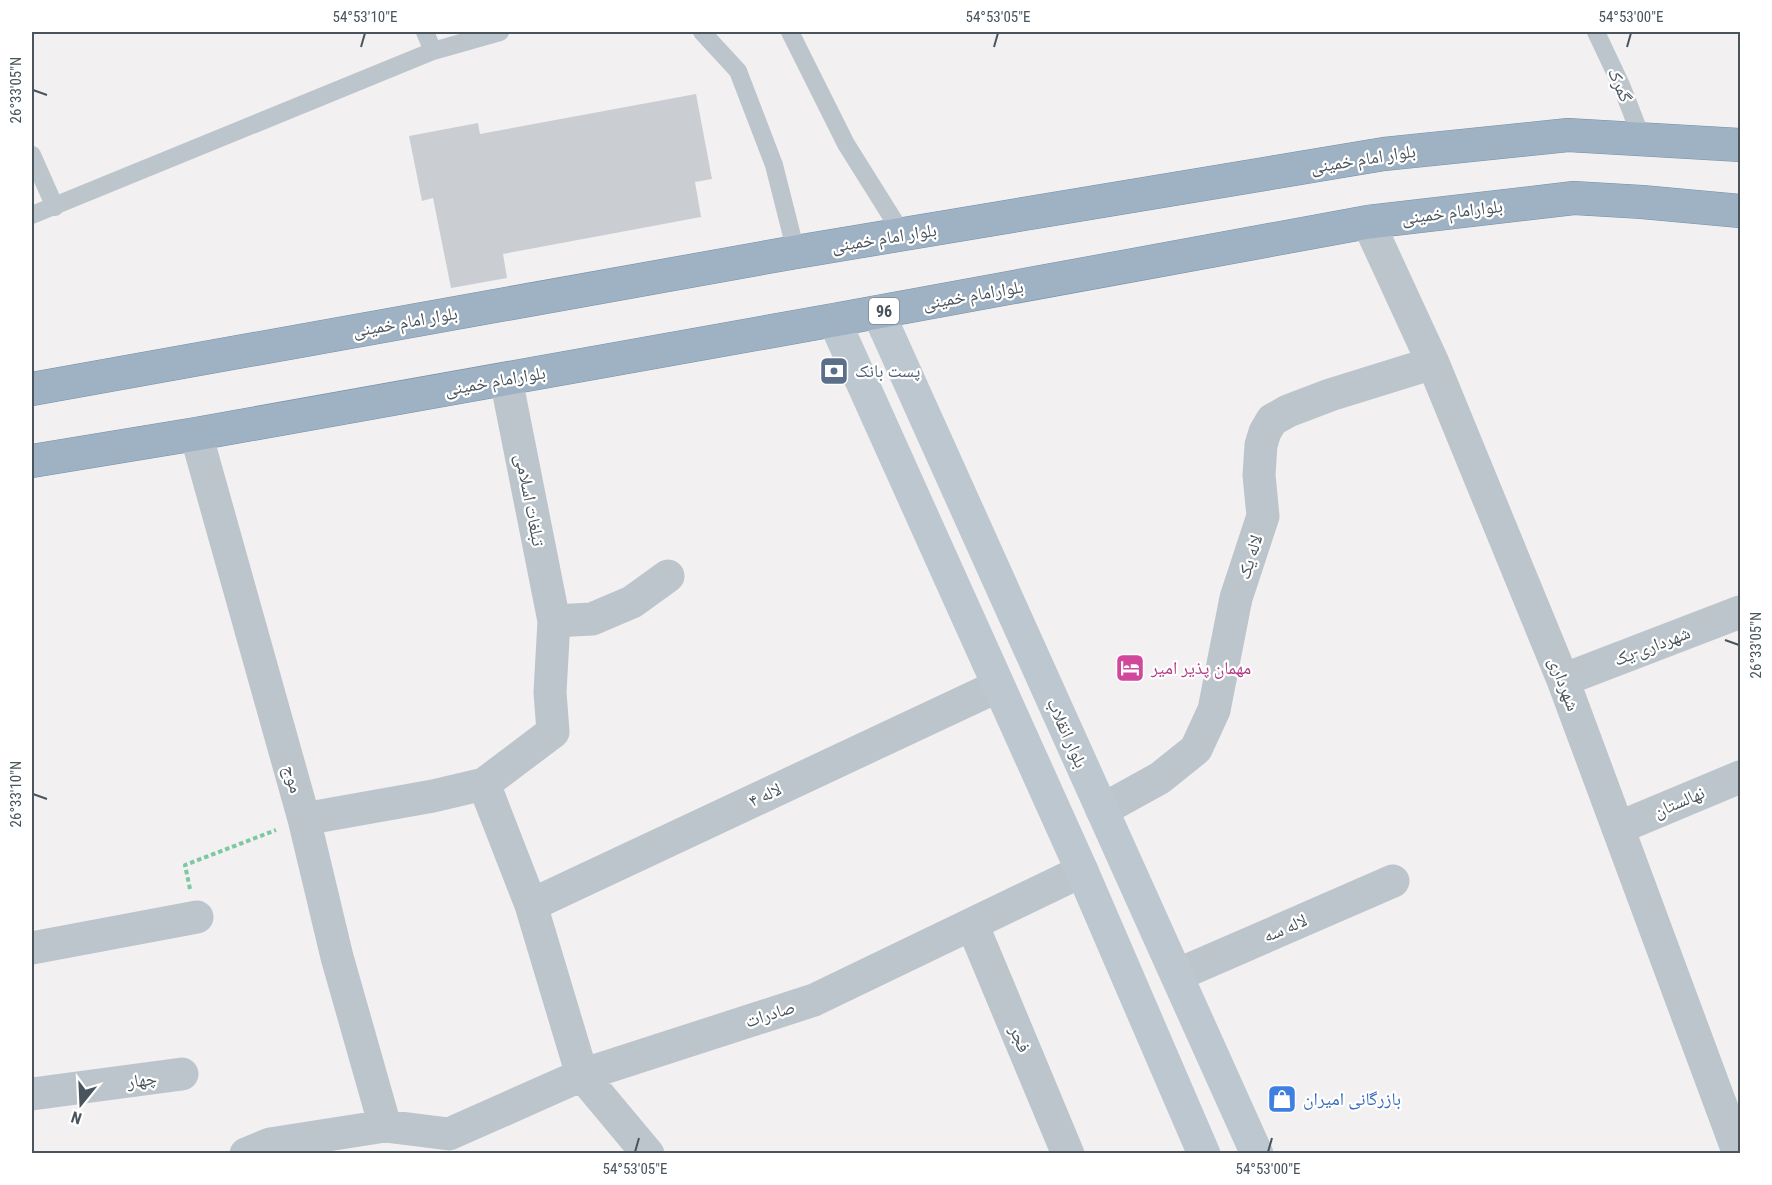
<svg xmlns="http://www.w3.org/2000/svg" width="1772" height="1185" viewBox="0 0 1772 1185" font-family="'Roboto Condensed','Noto Naskh Arabic',sans-serif">
<style>
.building{fill:#cacdd2}
.lines{fill:none;stroke-linecap:round;stroke-linejoin:round}
.trunk-casing{stroke:#768fa7;stroke-width:34}
.path{stroke:#7bc9a0;stroke-width:4;stroke-dasharray:4.5 3;stroke-linecap:butt}
.service{stroke:#bcc5cc;stroke-width:18}
.minor{stroke:#bcc5cc;stroke-width:33}
.secondary{stroke:#bdc7d0;stroke-width:33}
.trunk{stroke:#9eb2c4;stroke-width:33}
.ticks{fill:none;stroke:#49545c;stroke-width:2}
.labels{text-anchor:middle;stroke-width:4.5;stroke-linejoin:round;paint-order:stroke}
.shield{fill:#fff;stroke:#80878d;stroke-width:1.5}
.shield-label{font-size:16px;font-weight:bold;fill:#49545c}
.street-label{font-size:18px;fill:#49545c;stroke:#fff}
.service-label{font-size:18px;fill:#4e5e75;stroke:#fff;text-anchor:start}
.hotel-label{font-size:18px;fill:#b23c85;stroke:#fff;text-anchor:start}
.shop-label{font-size:18px;fill:#366cbe;stroke:#fff;text-anchor:start}
.neatline{fill:none;stroke:#49545c;stroke-width:2}
.ticks-label{font-size:15px;text-anchor:middle;fill:#49545c}
</style>
<rect width="100%" height="100%" fill="#f2f0f0"/>
<path class="building" d="M696 94 712 179 695 182 701 217 503 254 507 278 451 288 433 198 422 201 409 136 478 123 480 134Z"/>
<g class="lines">
<g class="trunk-casing">
<path id="trunk" d="M32 389 796 252 1384 154 1568 135 1740 145
M32 461 196 434 834 320 1368 222 1574 198 1642 202 1740 211"/>
</g>
<path class="path" d="M190 889 185 865 276 830"/>
<path class="service" d="M425 32 433 51
M702 32 738 71 774 165 796 252
M790 32 846 144 903 235
M1596 32 1621 85 1642 139
M32 155 55 207
M32 215 433 51 500 32"/>
<path class="minor" d="M1368 222 1433 363 1563 680 1739 1154
M506 379 554 621
M196 434 304 819 337 957 385 1126
M1563 680 1740 612
M484 784 553 732 550 692 554 621 592 619 632 602 668 576
M1102 810 1160 778 1196 749 1214 710 1236 598 1263 516 1259 475 1261 445 1265 432 1272 420 1288 411 1330 395 1433 363
M304 819 433 796 484 784 531 905 582 1075 648 1154
M1618 828 1740 777
M531 905 998 686
M972 924 1068 1154
M32 948 197 917
M1177 975 1393 881
M32 1094 182 1074
M246 1154 270 1144 385 1126 449 1134 582 1075 814 1000 1082 871"/>
<path class="secondary" d="M878 312 1257 1154
M834 320 1082 871 1204 1154"/>
<use href="#trunk" class="trunk"/>
</g>
<path class="ticks" d="M361 47 365 33M994 47 998 33M1627 47 1631 33M33 90 47 95M1725 640 1739 645M33 794 47 799M635 1152 639 1138M1268 1152 1272 1138"/>
<defs>
<g id="bank-square" transform="scale(1.5)"><rect x="-9" y="-9" width="18" height="18" rx="4" fill="#5c6f8a" stroke="#fff"/><path d="M-6-4H6V4H-6ZM0-2.3a2.3 2.3 0 1 0 0 4.6a2.3 2.3 0 1 0 0-4.6Z" fill="#fff"/></g>
<g id="hotel-square" transform="scale(1.5)"><rect x="-9" y="-9" width="18" height="18" rx="4" fill="#d1479c" stroke="#fff"/><path d="M-6-4.5h1.5V1H6V5H4.5V3h-9V5H-6ZM-4 0a1.8 1.8 0 1 1 3.6 0ZM.5 0V-2.5h3Q6-2.5 6 0Z" fill="#fff"/></g>
<g id="shop-square" transform="scale(1.5)"><rect x="-9" y="-9" width="18" height="18" rx="4" fill="#3f7fe0" stroke="#fff"/><path d="M-5-2.5h2.3a2.7 3.5 0 0 1 5.4 0H5L5.5 6h-11ZM-1.5-2.5h3a1.5 2.3 0 0 0-3 0Z" fill="#fff"/></g>
</defs>
<g fill-rule="evenodd">
<use href="#bank-square" x="834" y="371"/>
<use href="#hotel-square" x="1130" y="668"/>
<use href="#shop-square" x="1282" y="1099"/>
</g>
<g class="labels">
<rect class="shield" x="869" y="298" width="30" height="26" rx="4.5"/>
<g class="shield-label">
<text x="884" y="317">96</text>
</g>
<g class="street-label">
<text transform="translate(1620 85) rotate(67)" y="6">گمرک</text>
<text transform="translate(1363 159) rotate(-9)" y="6">بلوار امام خمینی</text>
<text transform="translate(1452 212) rotate(-7)" y="6">بلوارامام خمینی</text>
<text transform="translate(884 238) rotate(-9)" y="6">بلوار امام خمینی</text>
<text transform="translate(973 295) rotate(-10)" y="6">بلوارامام خمینی</text>
<text transform="translate(405 322) rotate(-10)" y="6">بلوار امام خمینی</text>
<text transform="translate(495 381) rotate(-10)" y="6">بلوارامام خمینی</text>
<text transform="translate(530 500) rotate(79)" y="6">تبلغات اسلامی</text>
<text transform="translate(1250 557) rotate(-72)" y="6">لاله یک</text>
<text transform="translate(1652 646) rotate(-21)" y="6">شهرداری-یک</text>
<text transform="translate(1564 684) rotate(69)" y="6">شهرداری</text>
<text transform="translate(1067 733) rotate(66)" y="6">بلوار انقلاب</text>
<text transform="translate(293 779) rotate(74)" y="6">موج</text>
<text transform="translate(765 795) rotate(-25)" y="6">لاله ۴</text>
<text transform="translate(1679 802) rotate(-23)" y="6">نهالستان</text>
<text transform="translate(1285 928) rotate(-23)" y="6">لاله سه</text>
<text transform="translate(770 1014) rotate(-18)" y="6">صادرات</text>
<text transform="translate(1020 1039) rotate(67)" y="6">فجر</text>
<text transform="translate(142 1080) rotate(-8)" y="6">چهار</text>
</g>
<g class="service-label">
<text x="855" y="377">پست بانک</text>
</g>
<g class="hotel-label">
<text x="1151" y="674">مهمان پذیر امیر</text>
</g>
<g class="shop-label">
<text x="1303" y="1105">بازرگانی امیران</text>
</g>
</g>
<rect width="1772" height="1185" fill="none" stroke="#ffffff" stroke-width="66"/>
<g transform="translate(81 1104) rotate(198)" stroke="#ffffff" stroke-width="4.5" paint-order="stroke">
<path d="M0-4.5L10 22L0 15L-10 22Z" fill="#49545c"/>
<text y="-9" font-size="16" font-weight="bold" text-anchor="middle" fill="#49545c">N</text>
</g>
<rect x="33" y="33" width="1706" height="1119" class="neatline"/>
<g class="ticks-label">
<text x="365" y="22">54°53'10"E</text>
<text x="998" y="22">54°53'05"E</text>
<text x="1631" y="22">54°53'00"E</text>
<text transform="translate(16 90) rotate(-90)" y="5">26°33'05"N</text>
<text transform="translate(1756 645) rotate(-90)" y="5">26°33'05"N</text>
<text transform="translate(16 794) rotate(-90)" y="5">26°33'10"N</text>
<text x="635" y="1174">54°53'05"E</text>
<text x="1268" y="1174">54°53'00"E</text>
</g>
</svg>
